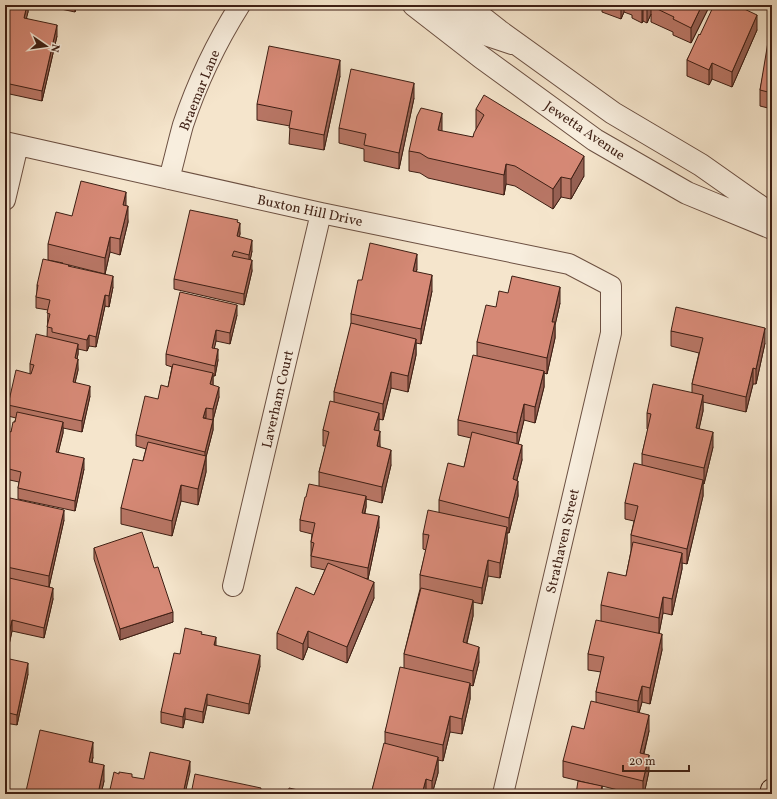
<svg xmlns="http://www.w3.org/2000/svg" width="777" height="799" viewBox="0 0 777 799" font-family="Vollkorn,serif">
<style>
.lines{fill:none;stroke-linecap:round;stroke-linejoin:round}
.minor-casing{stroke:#6c5042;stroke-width:22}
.tertiary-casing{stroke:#6c5042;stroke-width:24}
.motorway-casing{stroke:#3e1f14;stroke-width:24}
.minor{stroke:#f8eede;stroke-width:20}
.tertiary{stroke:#f8eede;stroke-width:22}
.motorway{stroke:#f5e5cc;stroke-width:22}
.wall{fill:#b87665;stroke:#3e1f14}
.shaded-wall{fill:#966053;stroke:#3e1f14}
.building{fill:#d68976;stroke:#3e1f14}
.labels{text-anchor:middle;stroke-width:3;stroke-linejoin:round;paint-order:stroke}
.street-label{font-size:14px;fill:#3e1f14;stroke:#f8eede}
</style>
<rect width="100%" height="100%" fill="#f5e5cc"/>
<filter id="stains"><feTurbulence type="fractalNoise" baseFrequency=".005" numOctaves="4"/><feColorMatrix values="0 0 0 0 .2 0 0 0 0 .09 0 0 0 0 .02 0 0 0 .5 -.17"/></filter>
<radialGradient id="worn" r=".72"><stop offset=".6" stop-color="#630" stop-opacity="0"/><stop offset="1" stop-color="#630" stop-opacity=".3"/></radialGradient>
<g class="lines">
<g class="minor-casing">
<path id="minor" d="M445 5 479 33 512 44
M5 142 321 213 569 264 611 286V333L503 794
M169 179C174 161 178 143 183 125 197 83 216 43 240 5
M5 200 18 145
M233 586 321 213"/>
</g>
<g class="tertiary-casing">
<path id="tertiary" d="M414 5 481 57 595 140 687 193 772 228
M466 5 499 31 613 113 701 165 772 215"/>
</g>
<g class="motorway-casing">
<path id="motorway" d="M771 794 772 790"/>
</g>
<use href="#minor" class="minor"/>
<use href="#tertiary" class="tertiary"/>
<use href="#motorway" class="motorway"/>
</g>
<path class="wall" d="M5 5H28V12L26 18 57 36 42 101 5 93Z
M42 5H77L75 12Z
M602 5H710L691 43 673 35V32L651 22V14L647 23 643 21 642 23 632 18V15L624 12 621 19 602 12Z
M742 5V8L757 30 732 87 712 79 709 85 687 76V60L700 35Z
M772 30V109L760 106V90Z
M340 76 324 150 289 144 290 126 257 120V104Z
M414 98 399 169 364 161V149L339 143V128Z
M476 109 584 176 571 199 561 197 553 209 515 186 506 184 504 195 428 178 420 173 409 171V151L473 137 476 130Z
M126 206 128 222 120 255 110 252 105 274 69 265V266L113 287 109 307 105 306 96 347 89 346 87 351 78 349V354L77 359 78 370 75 382 90 396 82 432 63 428V433L58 452 84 469 75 511 18 499V488L19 482 5 479V436L11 432 16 418 8 416V405L30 373V364L47 337 48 310 36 308V297L37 292V285L63 263 48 260V244L72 216Z
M238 222 240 234 239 237 252 251 250 260 252 271 244 305 174 289V279Z
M417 269 416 272 432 291 421 344 416 343V355L408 392 391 388 383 420 379 419 378 431 380 447 391 465 382 503 366 499V507L365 513 379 527 368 579 363 578 374 598 347 663 308 647 303 660 277 649V633L314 595 325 570 311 567V542L312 534 300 531V520L306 497 319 486V472L326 446H323V430L334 402V392L351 326V314L362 280Z
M508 293 560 303 555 325V338L547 374 544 373V387L535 423 524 420 518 444 522 460 517 480 518 496 509 533H507V543L500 578 488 576 482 604 473 602V616L467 643 479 662 473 686 470 685V699L462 734 450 732 443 761 438 760V773L432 794H371L385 744V732L404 668V654L420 589V575L426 550 423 549V534L439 513V500L464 467 471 438 458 435V420L477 356V342L496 307Z
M237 315 230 344 216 341 214 348 218 360 215 376H213V385L219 397 213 420V430L206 457V472L198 505 181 501 172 536 121 524V508L143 461 146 449 136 446V435L158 399 168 387 172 367 166 365V354Z
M671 331 765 343 756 384H753L746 412 703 402V411L699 428 713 447 704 484H703V496L687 564 682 563V569L672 615 663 613 659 633 662 650 650 704 642 702 639 713 649 731 644 754 649 771 644 794H634L602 786V794L600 786 563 777V761L584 729 596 702V692L601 672 588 670V654L601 621V605L626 576 631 551V535L634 521 625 519V503L642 465V454L648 429H647V413L692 393V384L699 353 671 346Z
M5 512 64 520 49 587 53 599 44 638 12 631 6 658 28 674 17 725 5 723Z
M94 548 154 568 173 622 120 640 94 559Z
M202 634 216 646 260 666 249 714 207 705 203 723 185 719 183 728 161 723V712L180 654Z
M93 757 92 762 104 781 101 794H26V791Z"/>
<path class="shaded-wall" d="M27 5H28V12L24 29V18Z
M75 5H77L75 12Z
M621 5H624V12L621 19Z
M649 5H655L651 6V14L647 23V8Z
M702 5H710L691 43V28Z
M643 6V21L642 23V7Z
M757 15V30L732 87V72Z
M57 25V36L42 101V91Z
M340 60V76L324 150V135Z
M712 63V79L709 85V70Z
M414 83V98L399 169V153Z
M442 113V133L438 130Z
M584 156V176L571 199V179Z
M506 164V184L504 195V175Z
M561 177V197L553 209V189Z
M126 192V208L123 205Z
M128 206V222L120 255V239Z
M240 223V234L237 247V236Z
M110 237V252L105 274V258Z
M252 240V251L249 266V255Z
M417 254V269L413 287V271Z
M252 260V271L244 305V294Z
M432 275V291L421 344V329Z
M113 276V287L109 307V296Z
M560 287V303L555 325V338L547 374V358L552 322Z
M105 295V306L96 347V337Z
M237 305V315L230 344V333Z
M765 328V343L756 384V369Z
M216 330V341L212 359V348Z
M89 335V346L87 351V340Z
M416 339V355L408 392V376Z
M78 344V354L75 369V358Z
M218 349V360L215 376V366Z
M78 359V370L73 392V382Z
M753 368V384L746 412V397Z
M544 371V387L535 423V407Z
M391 372V388L383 420V404Z
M213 373V384L210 395V384Z
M90 386V396L82 432V421Z
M219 387V397L213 420V409Z
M703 395V411L696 443V428Z
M524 404V420L517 449V433Z
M206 408V418H203Z
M379 413V429L374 446V430Z
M213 420V430L206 457V472L198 505V489L205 461V452Z
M63 422V433L56 462V452Z
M380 431V447L377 446Z
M713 432V447L704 484V468Z
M522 445V460L513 495V479Z
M391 450V465L382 503V487Z
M84 458V469L75 511V501Z
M703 480V496L687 564V549Z
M518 481V496L509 533V518Z
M181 485V501L172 536V521Z
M366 496V507L362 523V513Z
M64 510V520L49 587V576Z
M379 516V527L368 579V568Z
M507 527V543L500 578V563Z
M682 553V569L672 615V599Z
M488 560V576L482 604V588Z
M7 567V578L6 583V572Z
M374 582V598L347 663V647Z
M53 588V599L44 638V628Z
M663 597V613L659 634V618Z
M473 600V616L463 658V642Z
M173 612V622L120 640V629Z
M12 620V631L6 659V648Z
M308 631V647L303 660V644Z
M662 634V650L650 704V688Z
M216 637V648L214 645Z
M479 647V662L473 686V671Z
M260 655V666L249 714V704Z
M28 663V674L17 725V715Z
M470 683V699L462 734V719Z
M642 686V702L638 716V701Z
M207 694V705L203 723V712Z
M185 708V719L183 728V717Z
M649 715V731L640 768V753Z
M450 716V732L443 761V745Z
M93 742V757L89 777V762Z
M649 755V771L644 794H643V781Z
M438 757V773L432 794V781Z
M190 761V772L185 794H183Z
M104 765V781L101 794H98Z
M426 779V794H422Z
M602 786V794H600Z"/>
<path class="building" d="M5 5H27L24 18 57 25 42 91 5 83Z
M638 5H649L647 8 643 6 642 7Z
M652 5H702L691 28 673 19 674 17 651 6Z
M714 5H741L740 7 757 15 732 72 712 63 709 70 687 60 699 34 700 35Z
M770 30H772V93L760 90Z
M269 46 340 60 324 135 289 128 292 111 257 104Z
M351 69 414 83 399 153 364 145 366 134 339 128Z
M484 95 584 156 571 179 561 177 553 189 515 166 506 164 504 175 428 158 420 153 409 151 417 116 421 108 442 113 438 130 473 137 474 133 484 115 476 109Z
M81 181 126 192 123 205 128 206 120 239 110 237 105 258 48 244 56 212 72 216Z
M190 210 238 220 237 222 240 223 237 236 252 240 249 255 234 251 232 256 252 260 244 294 174 279Z
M370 243 417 254 413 271 432 275 421 329 351 314 358 280H362Z
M43 259 69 265 68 266 113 276 109 296 105 295 96 337 89 335 87 340 52 332V328L47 327 50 314 47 313 50 300 36 297 38 285H37Z
M512 276 560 287 552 322H555L547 358 477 342 486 305 496 307 499 291 508 293Z
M180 292 237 305 230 333 216 330 212 348 218 349 215 366 166 354Z
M676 307 765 328 756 369 753 368 746 397 692 384 703 338 671 331Z
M351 323 416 339 408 376 391 372 383 404 334 392Z
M36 334 78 344 75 358 78 359 73 382 90 386 82 421 8 405 16 370 31 374 34 365 30 364Z
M473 355 544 371 535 407 524 404 517 433 458 420Z
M173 364 213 373 210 384 219 387 213 409 206 408 203 418 213 420 205 452 136 435 145 396 158 399 161 385 168 387Z
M653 384 703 395 696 428 713 432 704 468 642 454 651 414 647 413Z
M330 401 379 413 374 430 380 431 377 446 391 450 382 487 319 472 329 432 323 430Z
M17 412 63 422 56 452 84 458 75 501 18 488 21 472 5 468V436L6 430 11 432 13 422H15Z
M472 432 522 445 513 479 518 481 509 518 439 500 448 463 464 467Z
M148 442 206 456 198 489 181 485 172 521 121 508 133 459 143 461Z
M634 463 703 480 687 549 631 535 638 506 625 503Z
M309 484 366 496 362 513 379 516 368 568 311 556 314 543 311 542 315 523 300 520 305 497H306Z
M10 498 64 510 49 576 7 567 6 572H5V512L6 504 8 505Z
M428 510 507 527 500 563 488 560 482 588 420 575 429 535 423 534Z
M142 532 154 568 158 567 173 612 120 629 94 548Z
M633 542 682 553 672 599 663 597 659 618 601 605 608 572 626 576Z
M328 563 374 582 347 647 308 631 303 644 277 633 296 587 314 595Z
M5 577 53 588 44 628 12 620 6 648H5Z
M421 588 473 600 463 642 479 647 473 671 404 654Z
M596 620 662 634 650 688 642 686 638 701 596 692 604 657 588 654Z
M185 628 202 632 201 634 216 637 214 645 260 655 249 704 207 694 203 712 185 708 183 717 161 712 174 653 180 654Z
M5 658 28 663 17 715 5 712Z
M400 667 470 683 462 719 450 716 443 745 385 732Z
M591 701 649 715 640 753 649 755 643 781 563 761 572 726 584 729Z
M40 730 93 742 89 762 104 765 98 794H38L26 791Z
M384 743 438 757 432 781 426 779 422 794H371Z
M150 752 190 761 183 794H109L114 772 119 774V772L132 774V777L144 779Z
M195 774 261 788 260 794H191Z
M578 781 602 786 600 794H576Z
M289 788 316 794H288Z
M556 792 566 794H555Z"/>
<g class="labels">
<g class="street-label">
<text transform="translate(199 90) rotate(-68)" y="5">Braemar Lane</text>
<text transform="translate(585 130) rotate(34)" y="5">Jewetta Avenue</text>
<text transform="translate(310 210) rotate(12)" y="5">Buxton Hill Drive</text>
<text transform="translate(277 399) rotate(-77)" y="5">Laverham Court</text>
<text transform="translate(562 541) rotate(-77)" y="5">Strathaven Street</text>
</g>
</g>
<rect width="777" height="799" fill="none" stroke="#f5e5cc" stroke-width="20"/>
<rect x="6" y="6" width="765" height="787" fill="none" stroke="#3e1f14" stroke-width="2"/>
<rect x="10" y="10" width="757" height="779" fill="none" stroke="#3e1f14"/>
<g transform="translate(46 46) rotate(103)" stroke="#f8eede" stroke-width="3" paint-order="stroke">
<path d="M0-3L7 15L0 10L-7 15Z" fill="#3e1f14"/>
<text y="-6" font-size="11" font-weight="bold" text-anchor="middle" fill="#3e1f14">N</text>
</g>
<path d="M623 765v6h66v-6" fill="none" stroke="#3e1f14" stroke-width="2"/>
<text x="629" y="765" font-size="12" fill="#3e1f14" stroke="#f8eede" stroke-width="3" paint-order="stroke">20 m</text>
<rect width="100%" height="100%" filter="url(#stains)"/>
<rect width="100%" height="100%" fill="url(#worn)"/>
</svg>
